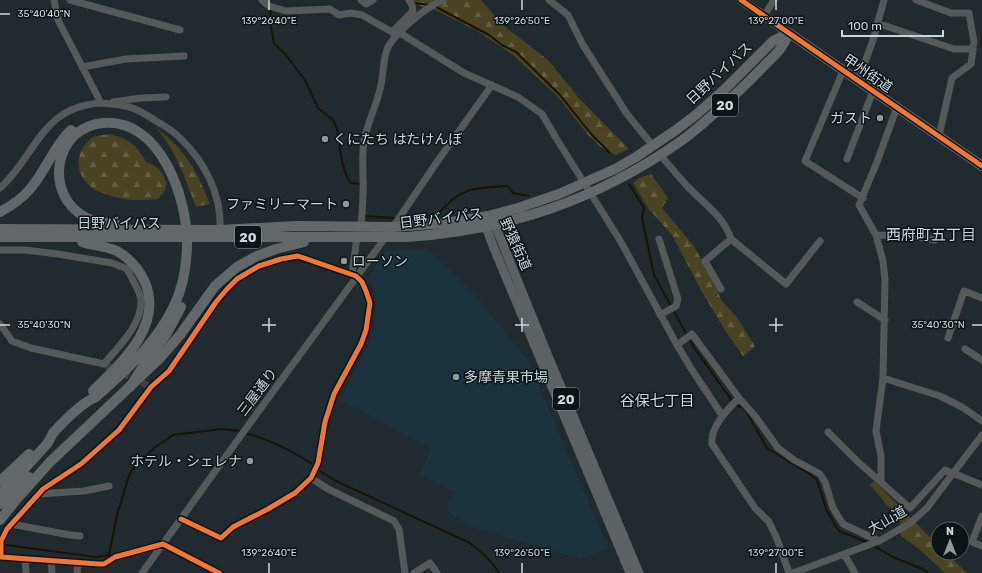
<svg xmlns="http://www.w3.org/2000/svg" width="982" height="573" viewBox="0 0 982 573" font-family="Rubik,'Noto Sans JP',sans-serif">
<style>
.built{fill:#1c323d}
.forest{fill:url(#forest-firs)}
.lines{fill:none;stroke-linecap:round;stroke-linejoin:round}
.stream{stroke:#191404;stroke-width:2}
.minor-tunnel{stroke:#3a4448;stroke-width:7;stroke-dasharray:7 3.5;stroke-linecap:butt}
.minor{stroke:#55595a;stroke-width:7}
.major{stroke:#5c6164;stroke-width:9}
.highway{stroke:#62676a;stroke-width:10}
.cycleway-casing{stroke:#0c1417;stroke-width:8}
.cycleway{stroke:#f07635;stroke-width:5}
.ticks{fill:none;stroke:#cbd6db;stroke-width:1.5}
.poi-dot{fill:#909a9e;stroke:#0c1417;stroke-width:1.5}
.labels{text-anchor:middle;stroke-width:3;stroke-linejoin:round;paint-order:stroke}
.shield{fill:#0c1417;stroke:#929ca0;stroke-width:1}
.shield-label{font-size:13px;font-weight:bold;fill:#cbd6db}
.street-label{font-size:14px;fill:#cbd6db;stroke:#0c1417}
.poi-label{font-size:14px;fill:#cbd6db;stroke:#0c1417;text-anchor:end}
.neighbourhood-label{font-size:15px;fill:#cbd6db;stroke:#0c1417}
.ticks-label{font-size:10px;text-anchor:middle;fill:#cbd6db;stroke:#0c1417;stroke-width:3;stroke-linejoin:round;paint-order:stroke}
</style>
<defs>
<pattern id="forest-firs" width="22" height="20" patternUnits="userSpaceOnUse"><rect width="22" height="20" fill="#494223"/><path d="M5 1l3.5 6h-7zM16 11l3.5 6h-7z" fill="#625d42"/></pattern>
</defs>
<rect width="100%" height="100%" fill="#212a2e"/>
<path class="built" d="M428 249 469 288 527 359 609 549 580 559 469 526 446 510 455 492 420 475 431 448 340 400 369 341 375 319 376 302 373 286 368 278 386 251Z"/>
<path class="forest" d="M412 0H481L503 25 548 60 579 98 629 149 616 155 602 148 589 136 559 98 513 55 476 30 433 9 416 5Z
M157 129C185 148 198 173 210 204L196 207C184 177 178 154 157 129Z
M110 134C129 139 136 144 146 162 159 166 161 171 167 183L164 192 158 199C138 201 121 201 103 193 99 192 95 190 92 188 74 174 74 152 92 138 96 135 105 135 110 134Z
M651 174 668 198 662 208 693 245 713 279 721 300 736 316 753 343 755 347 743 356 726 332 702 292 672 235 648 208 633 183 639 178Z
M874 481 938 545V553H946L967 573H945L919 549 901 536 900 520 870 485Z"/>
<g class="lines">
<path class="stream" d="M413 3 430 5
M436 7 489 35 502 45 516 52 560 95 591 134 610 153
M271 9 270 21 274 43 285 54 305 80 318 108 333 120 337 129 342 162 347 177 351 183 361 184
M629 184 644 208 642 218 654 275 687 335
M364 215V216L394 218
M404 217 438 214C460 187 475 188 508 186L513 193 529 196
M689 339 695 349 735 405 744 408 767 448 810 474 817 480 827 511 839 531 869 543
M245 433C269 439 290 450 311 463
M320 471 336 481 470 543C482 552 491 560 499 573
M6 545 96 557 109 555 117 515 128 479 132 470 154 448 173 435 221 429 241 431
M874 546 893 557 925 570 928 573"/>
<path class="minor-tunnel" d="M104 364 151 387"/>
<path class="minor" d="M70 0 180 30
M262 0 269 6 286 11 330 9 339 15 351 13 362 15 392 32
M361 0 366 4 373 0
M549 0 568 15 583 45 627 114 653 146
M916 0 951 13H969L974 42 971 64 952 78 939 136
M764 16 774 0
M877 23 954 49H973
M400 33 464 73 518 97 542 114 556 138 621 242 677 345 692 334 739 398 755 416 778 448 794 460 820 474 825 482 833 508 843 524 879 541
M395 35 392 32 413 11 412 5 409 0
M82 67 126 59 184 56
M843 71 805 161 863 198
M858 81 873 40 884 0
M113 102 140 98 166 97
M101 103C110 104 120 104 129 107 138 109 147 115 156 121 165 126 174 131 181 139 205 162 222 196 220 230
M660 155C669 165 678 176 687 186 703 203 724 216 731 239L786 284 820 241
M847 159 873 91
M0 188C37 155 40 107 101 103L58 20 54 0
M361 226C362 210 364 194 363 178 363 165 362 154 364 141 367 124 376 107 380 89 384 76 382 60 388 47 396 32 426 7 443 0
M876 235 912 236 935 240
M659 239 678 299 676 306 660 315
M0 250H25L58 254 112 263 127 269C131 277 141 293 141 301 141 326 119 346 104 364L31 348 12 341 0 324
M352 274 357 237
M721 289 705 261 731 239
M857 302 885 320
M948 338 964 291 982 298
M677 345 692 370 722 415
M965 349 982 360
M883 378 940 396 962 407 982 421
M739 398C728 409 710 427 712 444L755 508 769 522 777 539 789 573
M828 432 857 461 910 508 945 470 982 485
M311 478 328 489 394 521 399 529 405 573
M881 482V456L876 431 883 378 885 280 883 261 876 235 859 205 877 162 897 107
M38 494 84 491 109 486
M982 516 972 542 982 546
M181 519 221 538 233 527 268 509 295 493 311 478 318 463 325 422 334 394 361 344 366 330 370 303 366 291 362 282 356 276 298 256 281 259 259 266 237 279 227 289 216 302 169 371 151 387 119 430 81 464 43 489 7 529 1 541V557L99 564H104L115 557 163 544 219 573
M11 524 70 535 80 536
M844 554 855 573
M25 559 26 573
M51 560 52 573
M77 573 78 563
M142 573 242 434 393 227 439 159 492 85
M414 573 430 563 437 573
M793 573 879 541 909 524 926 509 982 435"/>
<path class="major" d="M741 0 789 33
M487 219 486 227 493 246 630 573
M490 219 495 225 548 356 639 573"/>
<path class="highway" d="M789 33 982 166
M0 212C11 206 22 199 30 189 46 171 53 147 71 130
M0 229 220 230 297 226 393 227 446 223 488 216 518 208 559 194 615 169 636 157 676 130 697 114 726 88 773 41 789 33
M0 237H407C509 230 597 200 681 141 698 129 714 114 729 100 743 88 755 75 768 62 773 57 779 52 782 46 785 42 787 37 789 33
M82 242C94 246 106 246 117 251 129 258 138 268 144 280 165 325 121 363 93 391
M130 387 151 354 166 335 181 307
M0 481 29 454
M0 494C16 478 32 461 47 444 49 441 51 437 53 433 64 421 81 403 96 397 126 370 156 344 174 306 183 287 187 263 187 242 187 197 160 119 104 123 54 126 42 196 87 218 96 222 106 223 116 224
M0 504 29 477
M0 520 16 500 50 462 160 358 180 335 215 286 223 279 237 267 257 256 276 249 304 242"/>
<g class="cycleway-casing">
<path id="cycleway" d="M741 0 982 166
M181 519 221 538 233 527 268 509 295 493 311 478 318 463 325 422 334 394 361 344 366 330 370 303 366 291 362 282 356 276 298 256 281 259 259 266 237 279 227 289 216 302 169 371 151 387 119 430 81 464 43 489 7 529 1 541V557L99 564H104L115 557 163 544 219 573"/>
</g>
<use href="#cycleway" class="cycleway"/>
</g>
<path class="ticks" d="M269 0V10M522 0V10M776 0V10M0 14H10M269 318V332M522 318V332M776 318V332M0 325H10M262 325H276M515 325H529M769 325H783M972 325H982M269 563V573M522 563V573M776 563V573"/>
<g class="poi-dot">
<circle cx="880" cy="118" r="4"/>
<circle cx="325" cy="139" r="4"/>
<circle cx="346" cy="204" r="4"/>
<circle cx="344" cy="261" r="4"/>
<circle cx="456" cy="377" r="4"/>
<circle cx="250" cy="461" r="4"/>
</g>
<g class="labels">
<g class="shield">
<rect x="712" y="94" width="26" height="22" rx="3"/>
<rect x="235" y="226" width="26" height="22" rx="3"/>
<rect x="553" y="388" width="26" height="22" rx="3"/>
</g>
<g class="shield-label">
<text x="725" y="110">20</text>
<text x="248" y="242">20</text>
<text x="566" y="404">20</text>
</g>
<g class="street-label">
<text transform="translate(719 73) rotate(-43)" y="5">日野バイパス</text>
<text transform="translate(868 73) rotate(34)" y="5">甲州街道</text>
<text transform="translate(441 218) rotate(-7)" y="5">日野バイパス</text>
<text x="119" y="228">日野バイパス</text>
<text transform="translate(516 244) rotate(66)" y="5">野猿街道</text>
<text transform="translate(257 392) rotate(-53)" y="5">三屋通り</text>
<text transform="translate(887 520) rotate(-30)" y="5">大山道</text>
</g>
<g class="poi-label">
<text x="872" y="123">ガスト</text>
<text x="333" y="144" text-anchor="start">くにたち はたけんぼ</text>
<text x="338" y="209">ファミリーマート</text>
<text x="352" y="266" text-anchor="start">ローソン</text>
<text x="464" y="382" text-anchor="start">多摩青果市場</text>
<text x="242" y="466">ホテル・シェレナ</text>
</g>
<g class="neighbourhood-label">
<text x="931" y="240">西府町五丁目</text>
<text x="657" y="406">谷保七丁目</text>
</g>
</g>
<g class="ticks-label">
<text x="44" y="17">35°40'40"N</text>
<text x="269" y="24">139°26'40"E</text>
<text x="522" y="24">139°26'50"E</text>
<text x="776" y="24">139°27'00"E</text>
<text x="44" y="328">35°40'30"N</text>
<text x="938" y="328">35°40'30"N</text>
<text x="269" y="556">139°26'40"E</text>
<text x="522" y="556">139°26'50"E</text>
<text x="776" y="556">139°27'00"E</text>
</g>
<g transform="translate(950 541)"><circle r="19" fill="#0c1417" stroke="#586265"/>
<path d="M0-3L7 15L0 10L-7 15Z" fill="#909a9e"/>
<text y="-6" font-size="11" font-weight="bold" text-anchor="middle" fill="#cbd6db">N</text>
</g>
<path d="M842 30v6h101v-6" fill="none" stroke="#cbd6db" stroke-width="2"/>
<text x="848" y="30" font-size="12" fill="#cbd6db" stroke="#0c1417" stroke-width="3" paint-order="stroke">100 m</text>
</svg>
